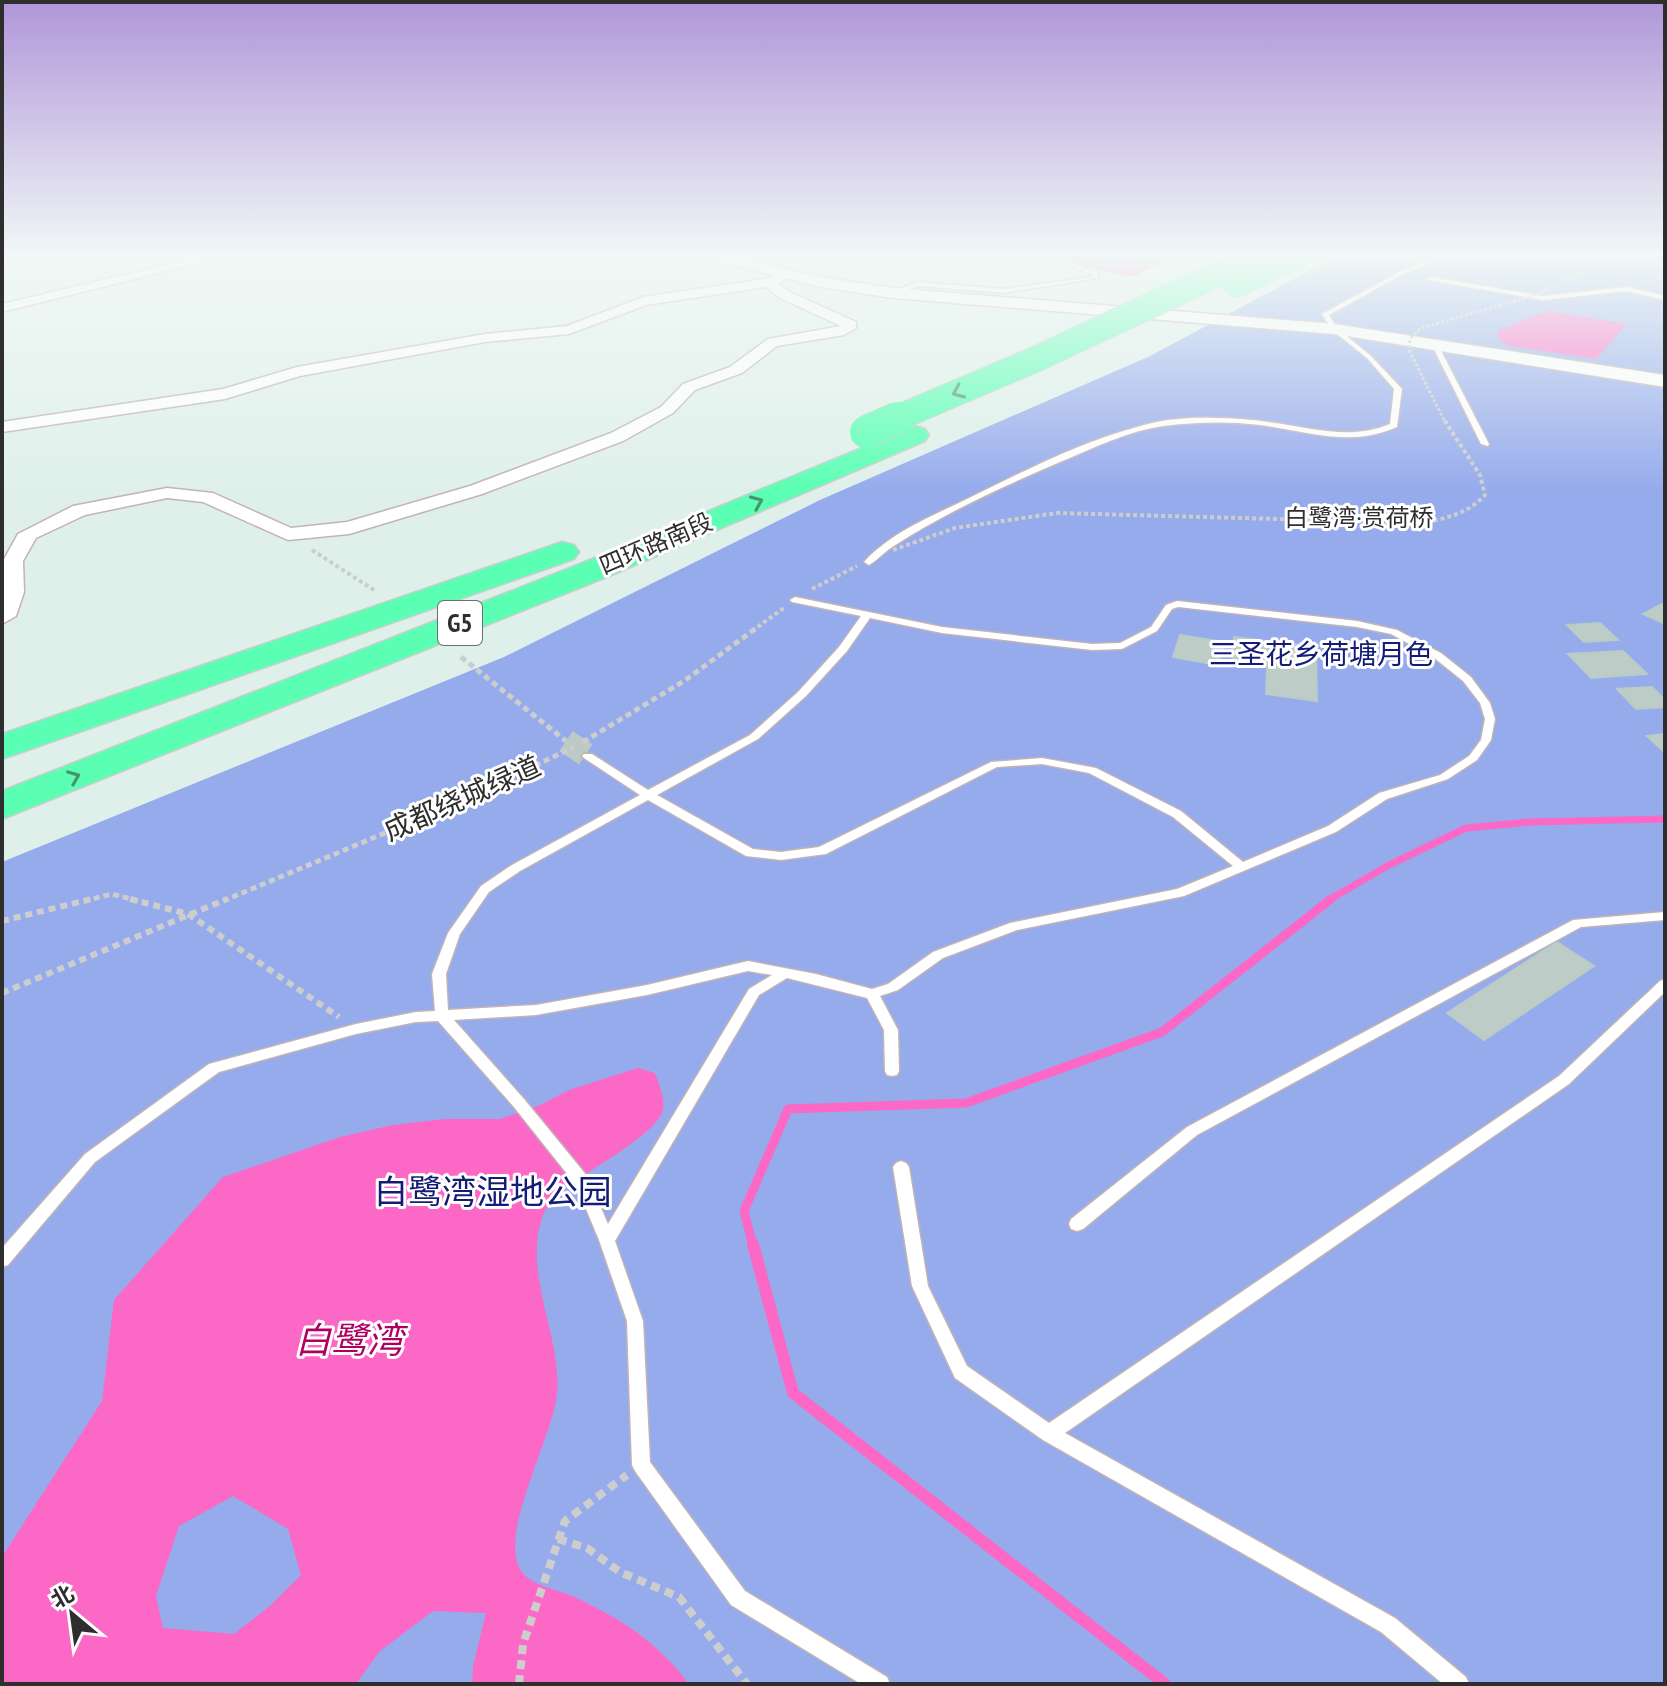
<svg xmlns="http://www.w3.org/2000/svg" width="1667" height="1686" viewBox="0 0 1667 1686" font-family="'PT Sans Narrow','Noto Sans SC',sans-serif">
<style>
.green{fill:#96abec}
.water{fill:#fc68c6;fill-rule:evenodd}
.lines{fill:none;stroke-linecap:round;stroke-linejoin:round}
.stream-far2{stroke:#fc68c6;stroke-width:7}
.stream-far1{stroke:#fc68c6;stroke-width:9}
.stream{stroke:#fc68c6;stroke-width:12}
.building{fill:#beccc7;stroke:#b8ccc7;stroke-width:2}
.minor-tunnel{stroke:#bcc9c4;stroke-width:24;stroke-dasharray:24 12;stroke-linecap:butt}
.service-casing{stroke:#c2b3b4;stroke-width:3}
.minor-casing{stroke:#c2b3b4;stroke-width:3}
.tertiary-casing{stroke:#c2b3b4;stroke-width:3}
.motorway-casing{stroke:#cdcdcd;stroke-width:3}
.path-far4{stroke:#cdcdcd;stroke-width:3;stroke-dasharray:3 2;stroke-linecap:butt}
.path-far3{stroke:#cdcdcd;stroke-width:4;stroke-dasharray:4 3;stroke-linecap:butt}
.path-far2{stroke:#cdcdcd;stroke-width:5;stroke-dasharray:6 4;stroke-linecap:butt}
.path-far1{stroke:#cdcdcd;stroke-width:6;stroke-dasharray:7 5;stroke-linecap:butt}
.path{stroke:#cdcdcd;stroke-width:8;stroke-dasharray:9 6;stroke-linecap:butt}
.service{fill:#fff;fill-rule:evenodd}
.minor{fill:#fff;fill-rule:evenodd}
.tertiary{fill:#fff;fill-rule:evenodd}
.motorway{fill:#5bffb3;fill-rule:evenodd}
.motorway-bridge-far1-casing{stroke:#cdcdcd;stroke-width:27;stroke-linecap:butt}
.motorway-bridge-casing{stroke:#cdcdcd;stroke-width:34;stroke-linecap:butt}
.path-bridge-far1{stroke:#cdcdcd;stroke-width:3;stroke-dasharray:3 2;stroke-linecap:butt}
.path-bridge{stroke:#cdcdcd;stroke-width:4;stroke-dasharray:4 3;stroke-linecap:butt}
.motorway-bridge-far1{stroke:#5bffb3;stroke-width:25}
.motorway-bridge{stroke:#5bffb3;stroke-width:32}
.oneway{stroke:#449670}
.labels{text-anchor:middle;stroke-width:6;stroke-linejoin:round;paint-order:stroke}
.far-street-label{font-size:24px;fill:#2e2e2e;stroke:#fff}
.shield{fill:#fff;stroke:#6d6d6d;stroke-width:2}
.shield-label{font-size:26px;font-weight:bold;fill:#2e2e2e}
.park-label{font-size:28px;fill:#131d75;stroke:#fff}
.street-label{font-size:28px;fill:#2e2e2e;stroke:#fff}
.near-park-label{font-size:34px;fill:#131d75;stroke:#fff}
.near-water-label{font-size:36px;font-style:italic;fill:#af0061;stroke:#fff}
</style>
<rect width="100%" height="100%" fill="#dff0ea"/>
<path class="green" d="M1339 255H1665V1684H2V862L504 657 820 500 1150 356Z"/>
<path class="water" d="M1058 255H1179L1132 277 1086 267Z
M1547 311 1627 324 1596 359 1510 346 1499 340 1497 331Z
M638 1068 655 1073C659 1085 668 1103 661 1115 648 1139 579 1177 555 1193 510 1255 563 1329 557 1394 552 1440 499 1531 520 1569 530 1587 562 1590 579 1599 597 1608 616 1618 632 1629 654 1644 673 1663 689 1684H472L473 1666 486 1613 433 1611 380 1651 356 1684H2V1557L102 1401 114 1300 223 1177 340 1137 393 1125 444 1119H500L540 1105 569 1090ZM233 1496 288 1529 301 1575 271 1605 234 1634 163 1628 156 1596 179 1526Z"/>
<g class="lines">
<path class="stream-far2" d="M1327 901 1389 865 1466 828 1530 822 1665 819"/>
<path class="stream-far1" d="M753 1246 744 1211 788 1109 966 1103 1162 1032 1331 899"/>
<path class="stream" d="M753 1244 793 1393 1165 1684"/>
</g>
<path class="building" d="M1662 604 1665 606V624L1643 614Z
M1600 623 1618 640 1584 642 1567 625Z
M1180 635 1224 642 1218 665 1173 657Z
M1234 637 1316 647 1317 701 1266 694 1267 667 1232 662Z
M1623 651 1647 674 1591 678 1568 654Z
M1652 687 1665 700V707L1636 709 1617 689Z
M1665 734 1663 751 1647 736Z
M1557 942 1594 966 1484 1040 1447 1013Z"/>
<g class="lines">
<path class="minor-tunnel" d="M566 741 588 756"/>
<g class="service-casing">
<path id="service" d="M1044 255H1051L1098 273V278L1004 293 918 286 895 294 890 293 917 282 1004 289 1092 277 1093 275Z
M1444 255H1452L1403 274 1329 315 1337 328 1371 356 1402 389 1397 427C1349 448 1309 431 1260 425 1228 421 1195 422 1163 426 1127 431 1094 448 1060 462 1011 483 960 506 913 534 905 539 896 544 888 550 881 555 876 561 869 565L864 562C892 531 937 514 973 496 1026 470 1081 442 1137 427 1162 419 1190 417 1216 418 1236 418 1256 420 1276 423 1315 429 1352 440 1390 424L1394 389 1367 358 1332 330 1322 314 1399 272Z
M1430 277 1543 296 1627 287 1665 296V300L1627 291 1543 300 1428 280 1427 279Z
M1435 343 1438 345 1489 444 1488 446 1481 444 1432 345Z
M795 597 942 627 1092 644 1120 643 1151 627 1166 605 1177 601 1357 621 1397 630 1441 653 1471 677 1490 703 1495 719 1491 740 1477 760 1448 779 1387 799 1336 832 1184 896 1017 930 943 958 898 990 880 996 898 1030 899 1071 897 1075 892 1076 887 1075 885 1071 884 1030 867 998 787 978 759 995 615 1241 643 1321 650 1462 745 1591 887 1677 890 1684H861L731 1605 635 1471 632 1465 627 1321 599 1240 576 1185 514 1107 438 1021 416 1022 356 1034 219 1072 95 1162 8 1265 2 1267V1248L85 1154 209 1064 356 1024 416 1012 435 1011 432 974 448 933 481 886 512 865 640 795 584 758 582 756 584 754H592L648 790 750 735 798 692 839 647 861 616 792 602 790 600ZM1178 607 1357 627 1391 634 1433 657 1463 681 1480 703 1485 719 1481 740 1469 756 1440 775 1379 793 1328 826 1243 862 1181 811 1096 768 1042 758 991 762 819 847 781 852 753 849 657 795 758 739 806 696 847 651 870 618 942 633 1092 650 1122 649 1157 631 1172 609ZM1042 764 1089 773 1173 817 1233 866 1177 889 1010 923 933 952 888 984 872 989 816 974 748 961 647 985 536 1005 448 1010 446 974 460 934 489 892 520 871 648 800 746 856 781 860 826 854 997 767ZM748 971 772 975 749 989 608 1224 587 1176 524 1099 454 1020 536 1015 647 995Z
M1665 912V920L1581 927 1197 1135 1083 1229 1077 1231 1071 1229 1069 1224 1071 1219 1187 1127 1573 920Z
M1665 979V992L1569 1084 1065 1433 1395 1618 1466 1677 1469 1684H1443L1381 1632 1043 1440 955 1378 912 1286 893 1167 896 1163 901 1161 906 1163 909 1167 928 1286 967 1366 1049 1423 1559 1076 1660 981Z"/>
</g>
<g class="minor-casing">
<path id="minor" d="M208 255H230L2 312V304Z
M783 272 790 276 778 284 790 292 856 322V328L844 335 777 346 742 373 695 390 673 413 623 441 482 494 349 534 288 540 203 502 167 498 85 515 36 538 23 561 24 592 16 616 2 624 3 561 18 534 73 506 167 488 213 493 291 528 347 522 470 486 611 433 661 407 683 384 730 367 768 339 841 326 780 298 766 287 646 305 569 334 485 342 300 376 225 399 2 432V422L223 389 297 367 485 334 567 326 643 297 766 279Z"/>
</g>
<g class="tertiary-casing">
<path id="tertiary" d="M701 255H727L821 277 893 288 1334 324 1665 375V387L1334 334 893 298 821 287 703 258Z"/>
</g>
<g class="motorway-casing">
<path id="motorway" d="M915 426 925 429 929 435 925 441 609 576 2 819V791L585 562Z
M562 542 574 545 579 552 574 559 2 759V734Z"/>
</g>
<path class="path-far4" d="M1563 281 1576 275 1593 255"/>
<path class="path-far3" d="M312 550 377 592
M812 589 857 566
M752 631 784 608"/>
<path class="path-far2" d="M461 657 566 741
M583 742 684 681 755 629
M84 901 112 894 138 901
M223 901 454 804 574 747"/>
<path class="path-far1" d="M130 899 188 914 339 1017
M2 921 92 899
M2 993 227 899"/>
<path class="path" d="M558 1539 587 1548 620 1572 679 1597 747 1684
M519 1684 523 1644 565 1521 627 1475"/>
<use href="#service" class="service"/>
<use href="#minor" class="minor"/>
<use href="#tertiary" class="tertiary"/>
<use href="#motorway" class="motorway"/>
<g class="motorway-bridge-far1-casing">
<path id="motorway-bridge-far1" d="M1236 285 1298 255
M893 420 1036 359 1258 255"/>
</g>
<g class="motorway-bridge-casing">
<path id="motorway-bridge" d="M866 432 898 418"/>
</g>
<path class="path-bridge-far1" d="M1444 420 1410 352C1407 340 1412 336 1421 328L1536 295 1559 283"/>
<path class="path-bridge" d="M893 550 955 528 1057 513 1424 523C1447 518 1469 513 1485 495L1480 475 1443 418"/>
<use href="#motorway-bridge-far1" class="motorway-bridge-far1"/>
<use href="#motorway-bridge" class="motorway-bridge"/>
</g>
<defs><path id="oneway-chevron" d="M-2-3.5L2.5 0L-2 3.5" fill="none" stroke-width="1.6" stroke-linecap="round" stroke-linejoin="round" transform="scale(2)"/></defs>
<g class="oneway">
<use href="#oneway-chevron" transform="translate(958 392) rotate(157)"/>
<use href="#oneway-chevron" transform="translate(757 502) rotate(-23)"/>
<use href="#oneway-chevron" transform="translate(74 777) rotate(-22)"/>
</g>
<linearGradient id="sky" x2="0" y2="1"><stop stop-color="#b096da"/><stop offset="0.52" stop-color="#f1f8f6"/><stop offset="1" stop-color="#f1f8f6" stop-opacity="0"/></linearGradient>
<rect width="1667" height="491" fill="url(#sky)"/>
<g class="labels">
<g class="far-street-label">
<text x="1359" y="526">白鹭湾·赏荷桥</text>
<text transform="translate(656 544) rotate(-23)" y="8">四环路南段</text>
</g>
<rect class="shield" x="438" y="601" width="44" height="44" rx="6"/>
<g class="shield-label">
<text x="460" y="632">G5</text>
</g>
<g class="park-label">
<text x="1321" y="664">三圣花乡荷塘月色</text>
</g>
<g class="street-label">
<text transform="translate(462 798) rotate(-24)" y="10">成都绕城绿道</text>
</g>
<g class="near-park-label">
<text x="493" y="1204">白鹭湾湿地公园</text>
</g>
<g class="near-water-label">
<text x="349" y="1353">白鹭湾</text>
</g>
</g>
<rect width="1667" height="1686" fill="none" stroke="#2e2e2e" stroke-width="8"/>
<g transform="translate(72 1614) rotate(331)" stroke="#ffffff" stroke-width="6" paint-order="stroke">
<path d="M0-6L14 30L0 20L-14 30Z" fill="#2e2e2e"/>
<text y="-12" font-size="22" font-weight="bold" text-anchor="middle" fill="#2e2e2e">北</text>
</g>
</svg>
